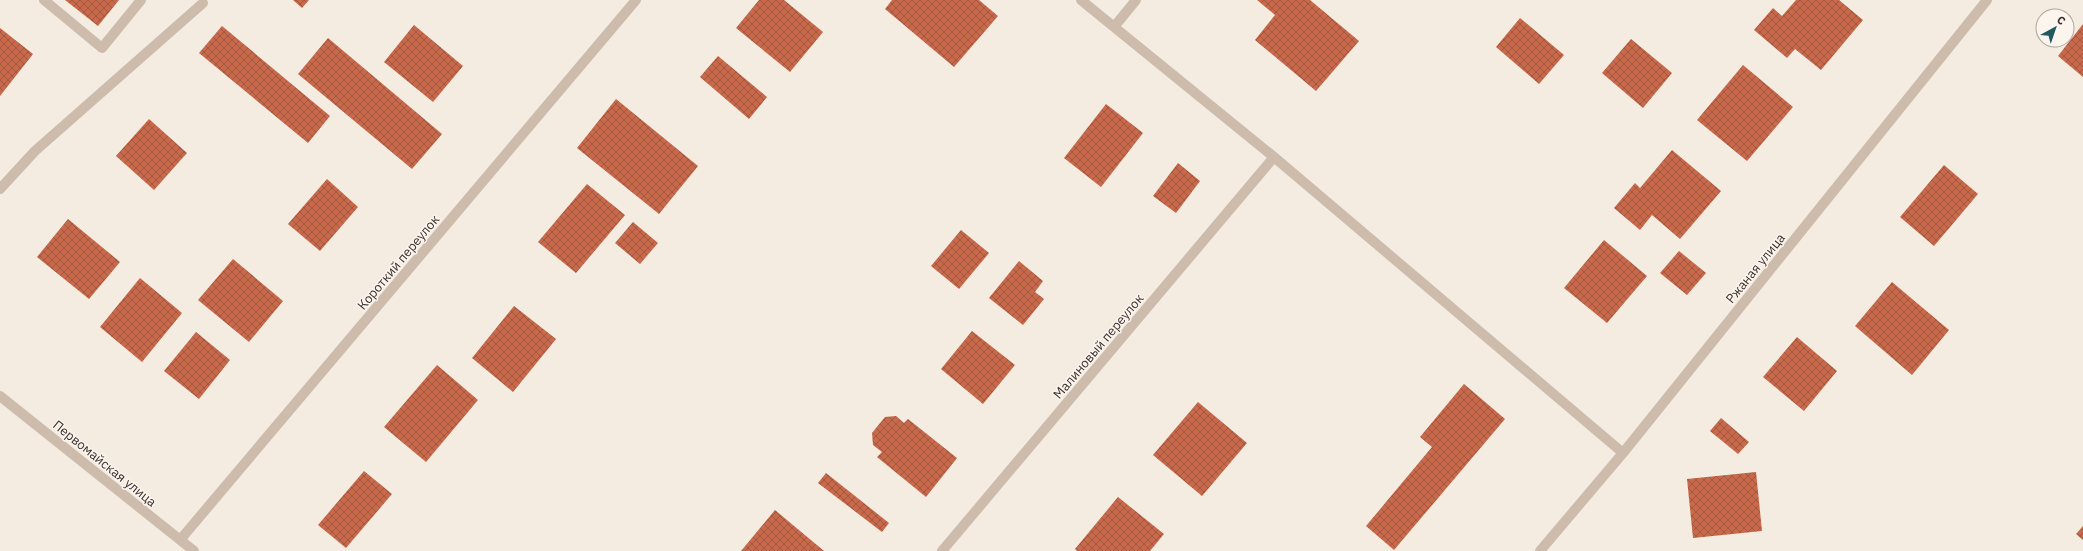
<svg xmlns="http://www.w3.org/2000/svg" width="2083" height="551" viewBox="0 0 2083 551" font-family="'IBM Plex Sans',sans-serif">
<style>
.building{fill:url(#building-cross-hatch)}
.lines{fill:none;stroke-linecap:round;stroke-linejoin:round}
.service{stroke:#cdbbac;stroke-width:10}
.minor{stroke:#cdbbac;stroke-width:10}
.labels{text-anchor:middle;stroke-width:3;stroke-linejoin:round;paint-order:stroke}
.street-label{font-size:13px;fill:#3b302b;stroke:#fbf5ee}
</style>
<defs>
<pattern id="building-cross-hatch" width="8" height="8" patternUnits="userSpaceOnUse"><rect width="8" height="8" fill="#c8694b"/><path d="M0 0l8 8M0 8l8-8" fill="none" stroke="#a4573f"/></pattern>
</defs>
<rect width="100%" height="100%" fill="#f4ebe1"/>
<path class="building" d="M65 0H119L98 26Z
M293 0H309L302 8Z
M759 0H784L823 32 790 72 736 28Z
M892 0H979L998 16 954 67 885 9Z
M1257 0H1310L1359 41 1316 91 1255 40 1275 15Z
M1796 0H1839L1863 20 1821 70 1795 49 1787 58 1754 30 1773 8 1782 16Z
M1520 18 1564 55 1539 84 1496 47Z
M2083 24V77L2058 56Z
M414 25 463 66 433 102 384 62Z
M222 26 330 116 308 143 199 53Z
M0 28 33 54 0 96Z
M328 38 442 134 412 169 298 74Z
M1631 39 1672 73 1643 108 1602 73Z
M718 56 767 97 749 119 700 77Z
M1743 65 1793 107 1747 161 1697 120Z
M616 99 698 166 659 214 577 148Z
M1106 104 1143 133 1101 187 1064 158Z
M149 119 187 153 154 190 116 156Z
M1672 150 1721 191 1680 239 1652 215 1640 230 1614 208 1635 183 1640 188Z
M1178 163 1200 181 1176 213 1153 196Z
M1944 165 1978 194 1934 246 1900 217Z
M327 179 358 207 320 251 288 224Z
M587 184 625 215 576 273 538 242Z
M68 219 120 262 89 299 37 257Z
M633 222 658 243 640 264 615 243Z
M961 230 989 253 959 289 931 266Z
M1604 240 1647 276 1607 323 1564 288Z
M1679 251 1706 273 1687 295 1660 273Z
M233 259 283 301 249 342 198 300Z
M1019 261 1043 281 1035 292 1044 299 1023 325 989 298Z
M140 278 182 313 142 362 100 327Z
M1892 282 1949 330 1912 375 1855 326Z
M514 306 556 339 513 392 472 358Z
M972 331 1015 365 983 404 941 369Z
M196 332 230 360 199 399 164 371Z
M1797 337 1837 371 1804 411 1763 377Z
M437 365 478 400 426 462 384 427Z
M1464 384 1505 419 1394 550 1366 526 1432 447 1420 437Z
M1198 402 1247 443 1202 496 1153 455Z
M896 416 904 423 908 419 957 458 926 497 877 457 882 452 873 445 872 433 885 417Z
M1721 418 1749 442 1738 454 1710 431Z
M364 471 392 494 346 548 318 525Z
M1756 472 1762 531 1693 538 1687 479Z
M826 473 889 523 882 532 818 483Z
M1118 497 1164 534 1150 551H1077L1075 549Z
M775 510 824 551H741Z
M2083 526V540L2076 534Z"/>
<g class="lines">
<path class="service" d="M44 0 102 48 141 0
M0 189 35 151 203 3"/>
<path class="minor" d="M1081 0 1274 157 1623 453
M1114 27 1136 0
M0 396 194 551
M180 540 636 0
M942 551 1274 157
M1540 551 1623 453 1987 0"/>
</g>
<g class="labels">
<g class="street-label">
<text transform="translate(398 262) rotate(-50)" y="5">Короткий переулок</text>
<text transform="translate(1755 268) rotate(-51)" y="5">Ржаная улица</text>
<text transform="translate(1098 346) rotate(-50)" y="5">Малиновый переулок</text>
<text transform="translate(105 463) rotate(39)" y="5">Первомайская улица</text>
</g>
</g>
<g transform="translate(2055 28) rotate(40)"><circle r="19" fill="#fbf5ee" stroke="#aea6a0"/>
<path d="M0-3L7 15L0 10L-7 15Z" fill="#1f5a5e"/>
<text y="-6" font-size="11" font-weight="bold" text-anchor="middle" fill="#3b302b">С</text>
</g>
</svg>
